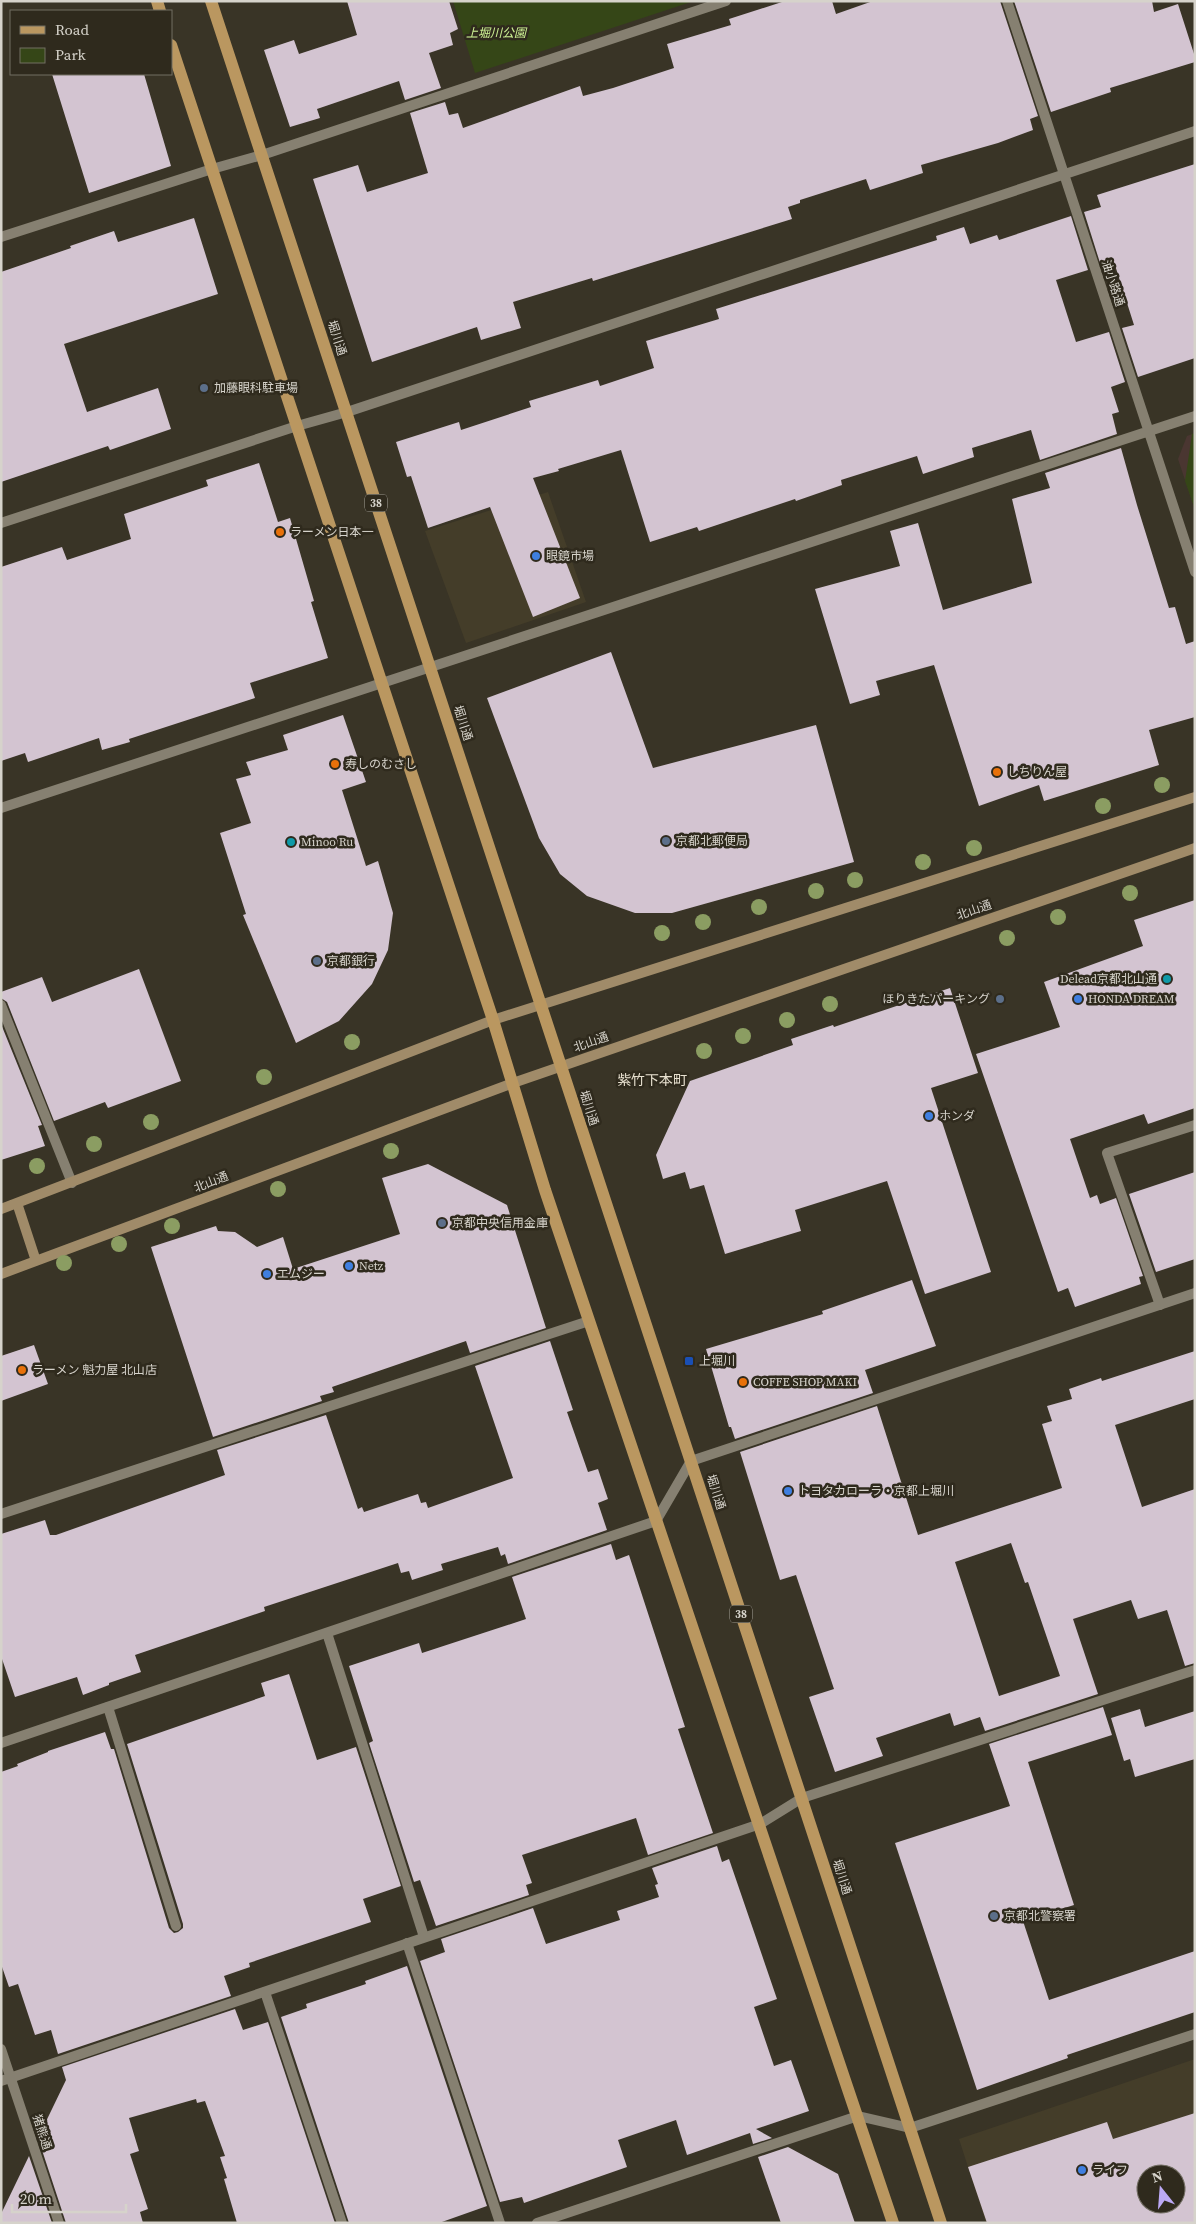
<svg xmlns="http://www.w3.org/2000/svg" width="1196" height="2224" viewBox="0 0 1196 2224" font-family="'Source Serif 4','Noto Sans JP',serif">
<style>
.built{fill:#443d29;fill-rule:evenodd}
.education{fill:#4a3631}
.green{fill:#354617}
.building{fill:#d3c4d1;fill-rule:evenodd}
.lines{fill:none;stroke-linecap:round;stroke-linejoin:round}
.lane{stroke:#868071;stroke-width:10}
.street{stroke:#868071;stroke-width:10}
.secondary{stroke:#a08b69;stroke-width:10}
.primary{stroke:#ba9760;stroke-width:12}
.tree{fill:#8b9d62}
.service-dot{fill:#5c6f8a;stroke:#2f2a1d;stroke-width:2}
.food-dot{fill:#e8710a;stroke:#2f2a1d;stroke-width:2}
.shop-dot{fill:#3f7fe0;stroke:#2f2a1d;stroke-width:2}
.culture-dot{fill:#0f9aa8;stroke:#2f2a1d;stroke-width:2}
.transit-dot{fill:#1a4fb4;stroke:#2f2a1d;stroke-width:2}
.labels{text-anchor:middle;stroke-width:5;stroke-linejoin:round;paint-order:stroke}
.shield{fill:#2f2a1d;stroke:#a4a097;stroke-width:1}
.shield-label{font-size:11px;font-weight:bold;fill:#d6d3cb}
.park-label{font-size:12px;font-style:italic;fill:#cef394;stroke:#2f2a1d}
.street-label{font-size:12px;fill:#d6d3cb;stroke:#2f2a1d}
.poi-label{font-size:12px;fill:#d6d3cb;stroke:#2f2a1d;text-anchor:start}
.neighbourhood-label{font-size:14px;fill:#e7e0cf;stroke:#2f2a1d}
</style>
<rect width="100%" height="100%" fill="#393426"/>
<path class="built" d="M548 492 586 602 466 643 425 531Z
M1195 2059V2223H986L959 2139ZM1146 2174H1176V2204H1146Z"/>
<path class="education" d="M1195 433V510L1178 459 1187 436Z"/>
<path class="green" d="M453 1H694L475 73Z
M1195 433V510L1185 481 1192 434Z"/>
<path class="building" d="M347 1H449L458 29 450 33 453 45 429 53 441 88 405 100 399 81 317 109 320 118 290 127 264 50 294 40 299 54 357 35Z
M785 1H832L836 14 873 1H1000L1038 116 1030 119 1033 130 998 143 921 165 923 173 870 190 866 179 800 200V203L788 207 792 219 593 281 592 278 513 302 521 328 481 340 477 327 372 362 313 179 358 165 367 192 428 173 410 113 445 102 449 115 458 113 463 128 580 86 583 96 613 88 674 68 667 44 731 25 729 19Z
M1014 1H1152L1154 12 1178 4 1195 57V62L1110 88 1111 92 1051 112Z
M52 74H144L171 166 89 193Z
M1195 164V358L1138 377 1122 328 1134 325 1114 262 1101 266 1084 212 1101 207 1097 195Z
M1071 216 1088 270 1056 280 1076 342 1109 332 1125 382 1111 387 1119 412 1112 414 1117 434 1040 460 1031 430 972 448 974 457 923 474 917 456 841 480 842 485 796 501 795 499 699 531 697 527 650 542 621 450 558 469 559 471 533 478 580 598 533 617 490 507 428 528 411 476 407 477 396 442 459 422 461 430 531 407 529 401 598 380 600 386 654 368 646 341 719 319 716 309 937 240 936 236 964 227 970 244 997 235 999 240Z
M194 218 218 294 64 344 87 412 158 388 171 429 110 450 108 446 1 482V272L71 248 70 246 114 231 118 242Z
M1121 448 1137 505 1169 608 1175 607 1186 644 1195 641V717L1149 730 1159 765 1044 801 1039 785 979 806 934 665 876 681 880 695 850 704 815 589 900 566 890 531 918 523 943 610 1032 583 1012 499 1050 488 1045 473Z
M259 463 278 522 290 518 314 601 311 602 328 658 250 683 255 698 129 739 130 742 102 750 99 738 28 762 25 753 1 761V567L62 547 67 560 131 539 124 514 208 486 206 480Z
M611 652 653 768 816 725 854 862 672 913H635L587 896 560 874 539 838 487 698Z
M343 715 366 782 342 790 366 866 378 861 393 913 388 950 372 984 339 1021 296 1043 243 915 246 914 220 833 251 823 236 779 251 775 246 762 288 750 283 735Z
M1195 900V1108L1148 1124 1144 1114 1070 1139 1090 1198 1097 1195 1100 1204 1116 1198 1143 1276 1139 1277 1141 1284 1075 1307 1068 1288 1058 1292 976 1054 1060 1027 1044 982 1143 946 1134 920Z
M139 969 181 1081 108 1108 105 1102 54 1121 7 1002 1 998V992L42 977 52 1002Z
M950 988 978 1073 931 1088 991 1272 925 1294 887 1181 795 1210 801 1231 725 1254 704 1185 690 1189 685 1172 663 1179 656 1155 690 1081 793 1045 791 1039 833 1025 834 1027Z
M1 1024 42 1125 38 1126 45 1146 1 1160Z
M428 1164 507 1205 546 1328 470 1353 466 1341 332 1387 334 1392 320 1396 322 1401 213 1437 151 1247 216 1226 218 1231 235 1232 257 1247 283 1237 293 1269 400 1234 382 1178Z
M1195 1172V1259L1156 1272 1129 1194Z
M912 1280 936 1346 865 1370 873 1393 735 1439 731 1427H729L706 1349 823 1314 822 1311Z
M550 1341 573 1410 567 1412 588 1472 598 1469 608 1499 598 1503 607 1530 508 1564 505 1554 501 1556 498 1547 441 1564 443 1570 412 1580 409 1571 401 1573 398 1563 264 1607 265 1611 135 1655 141 1672 109 1683V1685L83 1695 77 1677 15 1697 1 1656V1534L45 1520 50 1535H56L225 1475 217 1450 326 1415 358 1509 362 1507 364 1512 418 1494 421 1503 426 1502 428 1508 513 1478 475 1366Z
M34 1345 48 1384 1 1401V1356Z
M1195 1351V1399L1115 1425 1142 1507 1195 1489V1663L1185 1666 1167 1610 1138 1619 1131 1600 1073 1619 1098 1694 985 1731 980 1717 954 1726 950 1713 876 1738 883 1756 835 1772 809 1697 834 1689 796 1575 780 1580 740 1452 877 1406 918 1535 1062 1488 1042 1424 1052 1421 1047 1406 1072 1399 1069 1389 1101 1378 1102 1381ZM1011 1543 1025 1583 1028 1582 1060 1676 999 1696 955 1562Z
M611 1544 616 1560 629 1555 685 1727 678 1729 713 1833 648 1855 636 1818 522 1855 532 1883 526 1885 529 1895 436 1926 420 1880 414 1882 369 1743 373 1741 349 1666 419 1643 422 1653 526 1619 512 1577Z
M289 1674 317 1760 356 1747 401 1886 363 1899 371 1922 249 1963 250 1967 224 1976 231 1996 58 2054 51 2030 35 2035 18 1984 9 1987 1 1964V1772L18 1766 17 1764 48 1752V1751L105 1732 111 1749H114L169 1928 174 1933 178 1932 183 1928V1924L127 1744 265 1696 261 1683Z
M1103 1707 1112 1735 1028 1762 1074 1905 1023 1921 1049 2000 1195 1951V2012L1067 2055 1068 2058 977 2090 895 1843 1010 1806 989 1744Z
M1140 1709 1145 1727 1195 1711V1759L1135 1777 1130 1759 1124 1761 1111 1718Z
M717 1846 722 1862 729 1859 777 1999 754 2007 774 2066 791 2060 809 2111 756 2129 772 2138 753 2144 750 2133 687 2155 676 2120 618 2140 627 2167 524 2203 522 2197 500 2202 420 1961 445 1952 441 1939 533 1908 546 1944 620 1920 617 1911 659 1897 655 1885 658 1884 652 1868Z
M407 1966 487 2206 439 2223H349L281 2017 307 2008 306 2004 366 1984 365 1981Z
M235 2009 243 2030 268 2022 335 2223H237L224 2179 227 2178 220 2157 225 2156 205 2101 197 2103 196 2099 129 2118 139 2151 130 2154 148 2209 140 2212 143 2223H66L38 2138 66 2080 62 2067Z
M1195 2113V2223H987L968 2167 1107 2122 1113 2139ZM1146 2174H1176V2204H1146Z
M788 2147 838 2174 855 2223H781L758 2157Z
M29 2156 52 2223H1V2214Z"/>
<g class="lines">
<path class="lane" d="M1 1005 72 1183
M1160 1305 1107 1153 1195 1125
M327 1633 424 1937
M108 1707 176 1926
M407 1943 500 2223
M265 1992 342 2223"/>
<path class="street" d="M1007 1 1195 572
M1 237 212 169 262 155 726 1
M1 523 297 426 347 412 1195 131
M1 808 1195 416
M1 1514 589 1321
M1 1743 656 1521 691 1461 1195 1293
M1 2049 59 2223
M1 2081 760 1824 802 1798 1195 1670
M537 2223 858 2116 910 2128 1195 2034"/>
<path class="secondary" d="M17 1203 36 1261
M1 1209 493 1020 1195 797
M1 1274 513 1083 1195 848"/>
<path class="primary" d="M157 1 160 11
M211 1 941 2223
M171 45 493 1020 545 1190 893 2223"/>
</g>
<g class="tree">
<circle cx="1162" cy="785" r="8"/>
<circle cx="1103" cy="806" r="8"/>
<circle cx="974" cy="848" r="8"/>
<circle cx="923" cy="862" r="8"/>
<circle cx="855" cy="880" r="8"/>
<circle cx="816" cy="891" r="8"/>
<circle cx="1130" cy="893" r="8"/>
<circle cx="759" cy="907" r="8"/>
<circle cx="1058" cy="917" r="8"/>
<circle cx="703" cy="922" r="8"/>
<circle cx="662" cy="933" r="8"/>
<circle cx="1007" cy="938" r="8"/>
<circle cx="830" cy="1004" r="8"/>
<circle cx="787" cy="1020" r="8"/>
<circle cx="743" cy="1036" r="8"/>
<circle cx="352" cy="1042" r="8"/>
<circle cx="704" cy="1051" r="8"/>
<circle cx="264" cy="1077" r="8"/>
<circle cx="151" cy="1122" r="8"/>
<circle cx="94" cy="1144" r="8"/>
<circle cx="391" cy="1151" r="8"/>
<circle cx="37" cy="1166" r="8"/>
<circle cx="278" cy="1189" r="8"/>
<circle cx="172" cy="1226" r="8"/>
<circle cx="119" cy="1244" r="8"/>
<circle cx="64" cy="1263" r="8"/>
</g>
<g class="service-dot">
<circle cx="204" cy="388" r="5"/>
<circle cx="666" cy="841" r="5"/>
<circle cx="317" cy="961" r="5"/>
<circle cx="1000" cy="999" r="5"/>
<circle cx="442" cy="1223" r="5"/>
<circle cx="994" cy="1916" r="5"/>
</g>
<g class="food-dot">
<circle cx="280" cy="532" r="5"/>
<circle cx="335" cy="764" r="5"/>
<circle cx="997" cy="772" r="5"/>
<circle cx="22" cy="1370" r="5"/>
<circle cx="743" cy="1382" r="5"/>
</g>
<g class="shop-dot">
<circle cx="536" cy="556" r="5"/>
<circle cx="1078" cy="999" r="5"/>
<circle cx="929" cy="1116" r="5"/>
<circle cx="349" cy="1266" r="5"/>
<circle cx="267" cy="1274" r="5"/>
<circle cx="788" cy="1491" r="5"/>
<circle cx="1082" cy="2170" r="5"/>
</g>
<g class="culture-dot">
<circle cx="291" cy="842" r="5"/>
<circle cx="1167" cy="979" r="5"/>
</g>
<rect class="transit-dot" x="684" y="1356" width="10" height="10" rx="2.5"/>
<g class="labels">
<g class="shield">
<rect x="365" y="494.5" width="22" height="17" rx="4"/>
<rect x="730" y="1605.5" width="22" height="17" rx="4"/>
</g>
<g class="shield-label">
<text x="376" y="507">38</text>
<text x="741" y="1618">38</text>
</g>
<g class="park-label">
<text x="496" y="37">上堀川公園</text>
</g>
<g class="street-label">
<text transform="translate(1113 283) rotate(72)" y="4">油小路通</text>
<text transform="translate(337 338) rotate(72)" y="4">堀川通</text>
<text transform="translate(463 723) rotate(72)" y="4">堀川通</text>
<text transform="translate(974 910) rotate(-19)" y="4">北山通</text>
<text transform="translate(591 1042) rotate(-19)" y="4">北山通</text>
<text transform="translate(589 1108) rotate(72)" y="4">堀川通</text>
<text transform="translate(211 1182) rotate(-21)" y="4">北山通</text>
<text transform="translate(716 1492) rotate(72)" y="4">堀川通</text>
<text transform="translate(842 1877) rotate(72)" y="4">堀川通</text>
<text transform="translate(42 2132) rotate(72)" y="4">猪熊通</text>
</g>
<g class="poi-label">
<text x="214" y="392">加藤眼科駐車場</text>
<text x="290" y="536">ラーメン日本一</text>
<text x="546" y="560">眼鏡市場</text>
<text x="345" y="768">寿しのむさし</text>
<text x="1007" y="776">しちりん屋</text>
<text x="676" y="845">京都北郵便局</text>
<text x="301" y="846">Minoo Ru</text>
<text x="327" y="965">京都銀行</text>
<text x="1157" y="983" text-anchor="end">Delead京都北山通</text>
<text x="990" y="1003" text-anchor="end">ほりきたパーキング</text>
<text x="1088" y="1003">HONDA DREAM</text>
<text x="939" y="1120">ホンダ</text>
<text x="452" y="1227">京都中央信用金庫</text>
<text x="359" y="1270">Netz</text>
<text x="277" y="1278">エムジー</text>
<text x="699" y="1365">上堀川</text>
<text x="32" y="1374">ラーメン 魁力屋 北山店</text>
<text x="753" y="1386">COFFE SHOP MAKI</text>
<text x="798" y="1495">トヨタカローラ・京都上堀川</text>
<text x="1004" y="1920">京都北警察署</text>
<text x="1092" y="2174">ライフ</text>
</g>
<g class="neighbourhood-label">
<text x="652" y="1085">紫竹下本町</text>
</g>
</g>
<rect width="1196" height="2224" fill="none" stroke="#d6d3cb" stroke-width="5"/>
<rect x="10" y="10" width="162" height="65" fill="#2f2a1d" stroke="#726e63"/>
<rect x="20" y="26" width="25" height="8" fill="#ba9760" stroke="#726e63"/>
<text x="55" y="35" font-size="15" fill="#d6d3cb">Road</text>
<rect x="20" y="48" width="25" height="15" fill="#354617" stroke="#726e63"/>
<text x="55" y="60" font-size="15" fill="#d6d3cb">Park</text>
<g transform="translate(1161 2189) rotate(343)"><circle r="24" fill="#2f2a1d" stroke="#726e63"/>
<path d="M0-4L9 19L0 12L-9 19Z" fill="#bca9f5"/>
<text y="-8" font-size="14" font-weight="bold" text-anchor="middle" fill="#d6d3cb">N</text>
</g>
<path d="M12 2204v8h114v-8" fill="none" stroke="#d6d3cb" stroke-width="2.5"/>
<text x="20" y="2204" font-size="15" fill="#d6d3cb" stroke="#2f2a1d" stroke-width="4" paint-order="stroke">20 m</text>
</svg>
